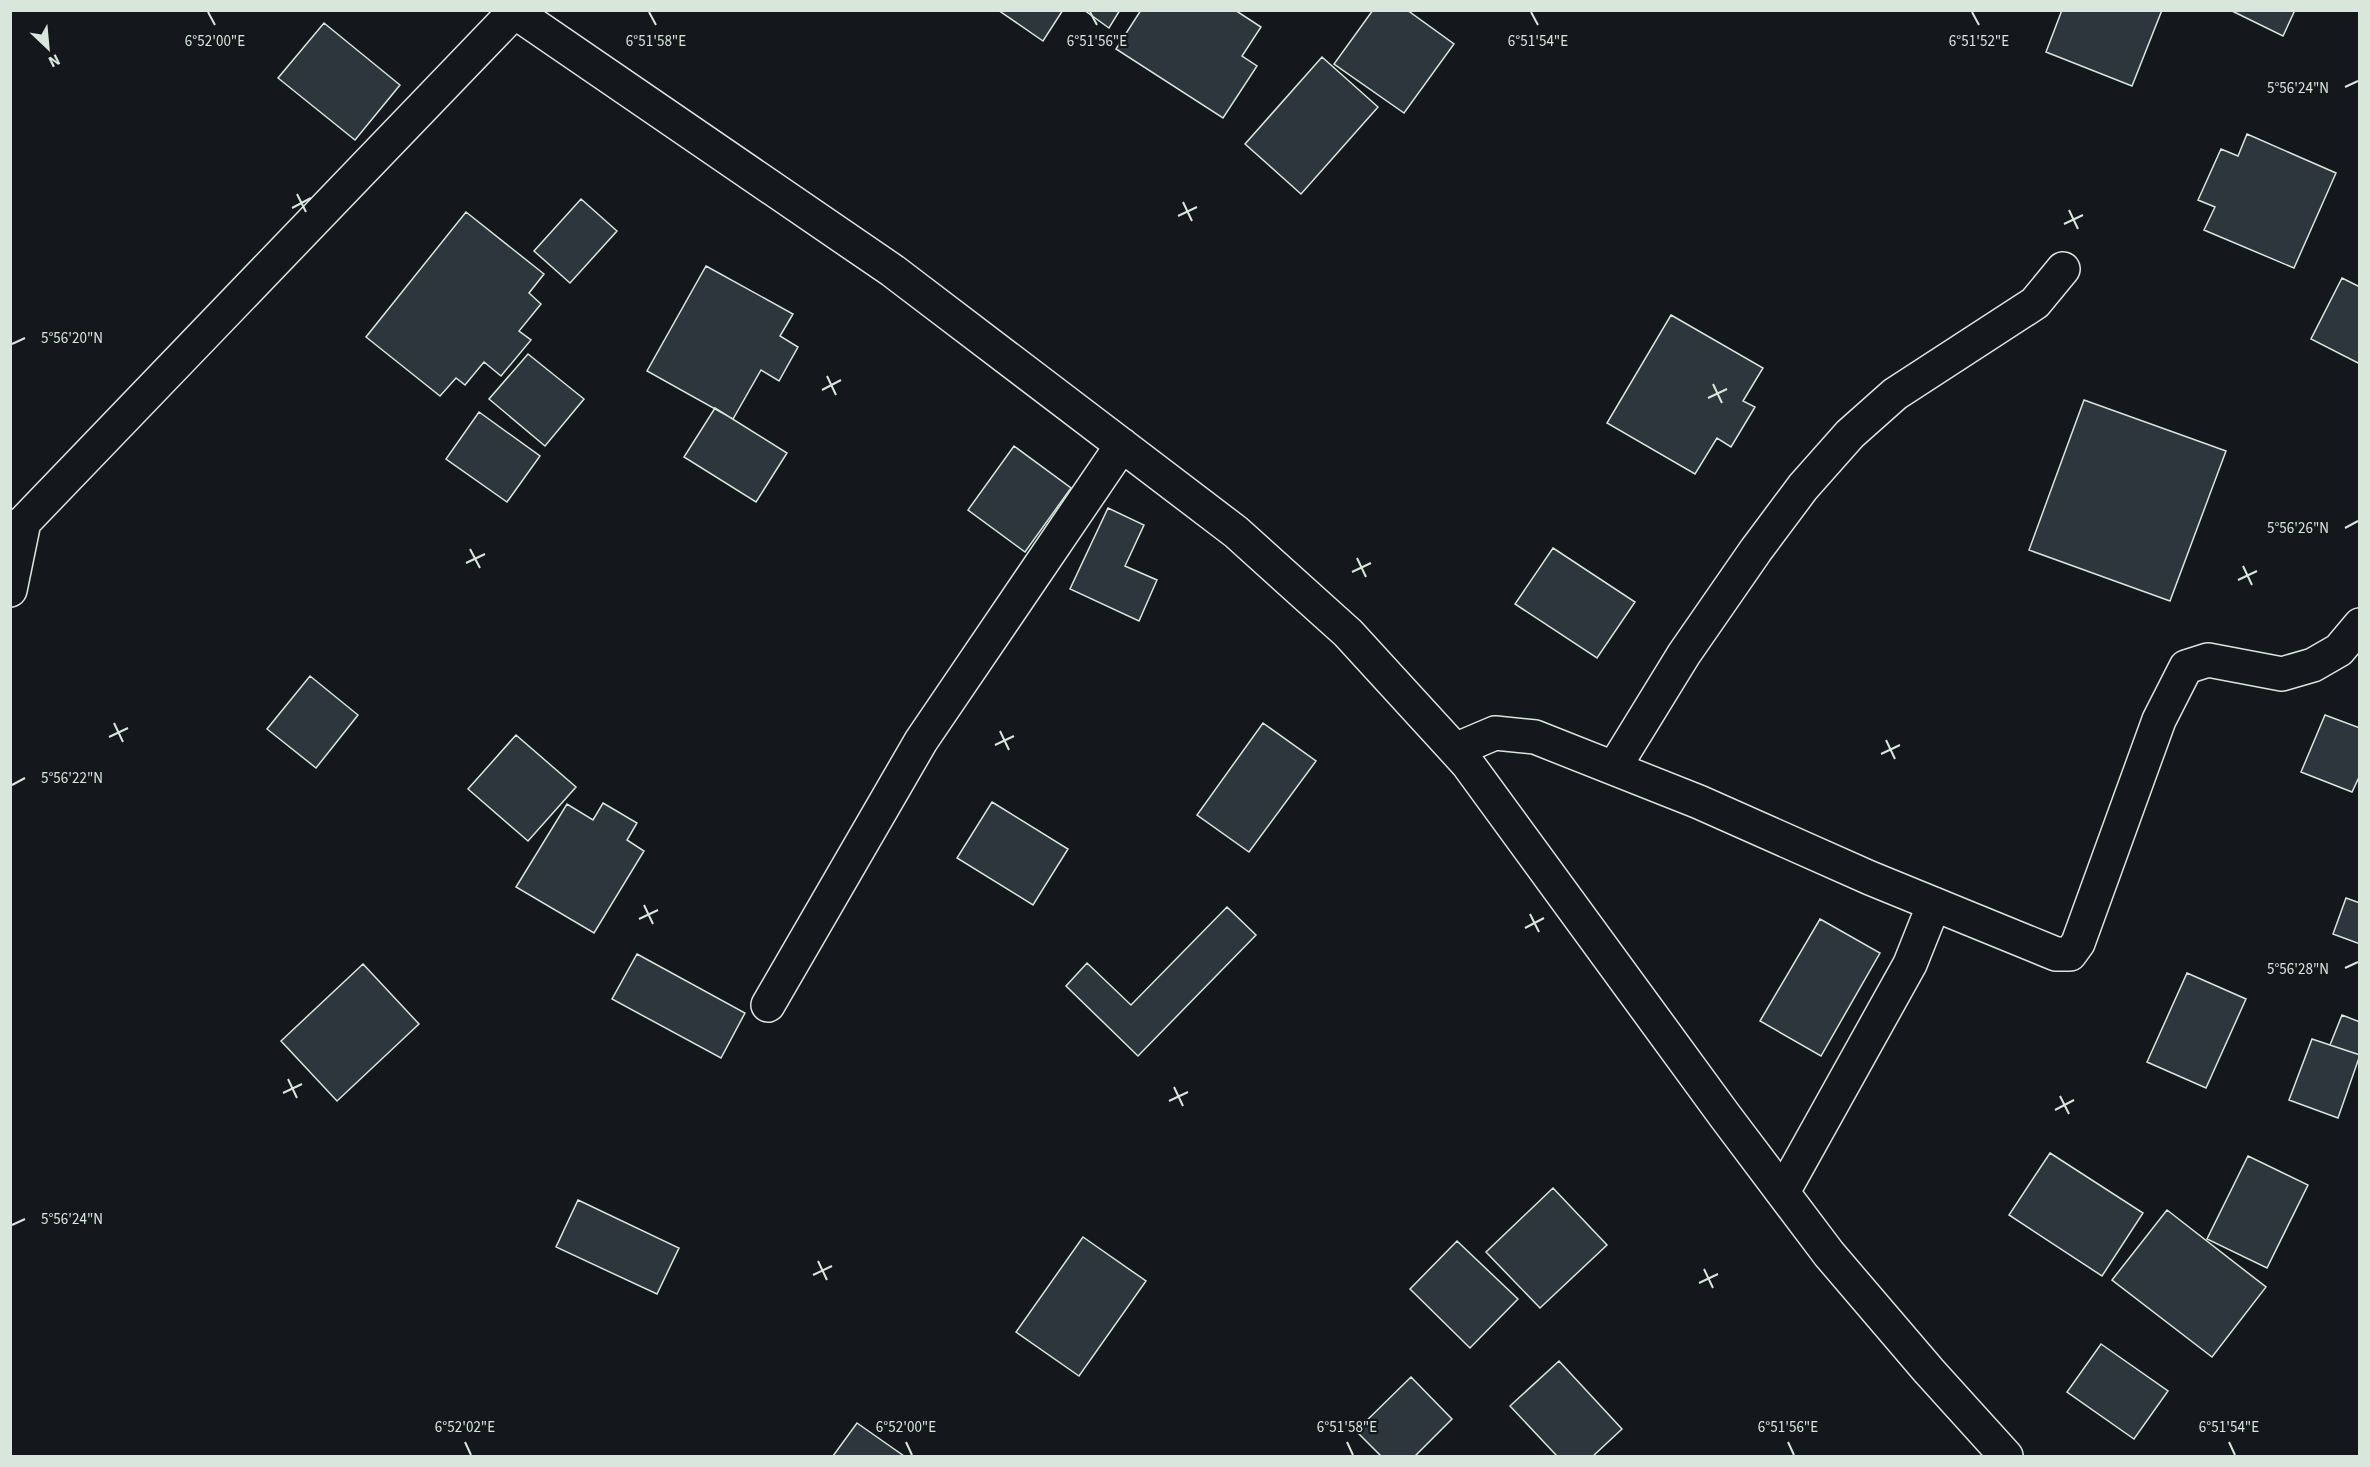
<svg xmlns="http://www.w3.org/2000/svg" width="2370" height="1467" viewBox="0 0 2370 1467" font-family="'Source Sans 3',sans-serif">
<rect width="100%" height="100%" fill="#14181c"/>
<path fill="#2c363c" stroke="#d8e6dc" stroke-width="1.5" d="M998,10H1063L1043,41Z
M1084,10H1120L1109,28Z
M1141,10H1235L1261,27L1242,56L1257,66L1223,118L1116,49Z
M1373,10H1407L1454,44L1404,113L1334,64Z
M2062,10H2162L2132,86L2046,52Z
M2230,10H2295L2283,36Z
M324,23L400,85L355,140L278,78Z
M1322,57L1378,107L1301,194L1245,144Z
M2247,134L2336,173L2294,268L2204,230L2215,207L2198,200L2221,149L2238,156Z
M581,199L617,231L570,283L534,251Z
M466,212L544,274L529,293L541,304L519,331L531,340L501,376L484,362L465,385L456,378L440,396L366,337Z
M706,266L793,314L780,336L798,347L779,381L761,370L733,419L647,371Z
M2342,278L2360,287V364L2311,339Z
M1671,315L1763,368L1743,401L1755,407L1731,447L1717,438L1695,474L1607,423Z
M528,354L584,399L545,446L489,399Z
M2084,400L2226,451L2170,601L2029,550Z
M715,408L787,453L756,502L684,457Z
M479,412L540,456L507,502L446,459Z
M1014,446L1071,488L1025,552L968,510Z
M1108,508L1144,525L1125,566L1157,580L1139,621L1070,589Z
M1553,548L1635,602L1597,658L1515,604Z
M310,676L358,715L316,768L267,729Z
M2325,715L2360,728V775L2352,792L2301,772Z
M1263,723L1316,761L1249,852L1197,815Z
M516,735L576,787L528,841L468,789Z
M992,802L1068,849L1033,905L957,858Z
M603,803L637,823L627,840L644,851L594,933L516,887L567,804L593,820Z
M2346,898L2360,903V944L2333,934Z
M1227,907L1256,935L1138,1056L1066,986L1087,963L1131,1005Z
M1820,919L1880,953L1821,1056L1760,1021Z
M637,954L745,1013L721,1058L612,999Z
M363,964L419,1024L337,1101L281,1041Z
M2187,973L2246,999L2206,1088L2147,1062Z
M2342,1015L2360,1022V1055L2330,1045Z
M2312,1039L2360,1055L2338,1118L2289,1100Z
M2050,1153L2143,1213L2102,1276L2009,1215Z
M2248,1156L2308,1185L2267,1268L2207,1239Z
M1553,1188L1607,1245L1540,1308L1486,1252Z
M578,1200L679,1248L657,1294L556,1247Z
M2167,1210L2266,1287L2212,1357L2112,1280Z
M1083,1237L1146,1281L1079,1376L1016,1332Z
M1457,1241L1518,1299L1470,1348L1410,1289Z
M2101,1344L2168,1391L2134,1439L2067,1392Z
M1559,1361L1622,1429L1593,1456H1557L1510,1406Z
M1411,1377L1452,1419L1415,1456H1381L1356,1431Z
M857,1423L904,1456H833Z"/>
<g fill="none" stroke-linecap="round" stroke-linejoin="round">
<defs>
<path id="minor" d="M512,10L893,271L1236,532L1348,633L1467,763L1725,1116L1829,1254L1929,1371L2006,1456
M10,532L24,522L516,10
M10,590L24,522
M1455,750L1495,733L1535,737L1699,802L1870,878L2056,954H2070L2078,943L2159,720L2186,667L2208,660L2282,674L2313,665L2339,650L2360,625
M1614,768L1684,654L1756,550L1803,487L1850,434L1895,394L2035,303L2063,269
M768,1005L921,741L1122,445
M1783,1192L1910,964L1934,904"/>
</defs>
<use href="#minor" stroke="#d8e6dc" stroke-width="36"/>
<use href="#minor" stroke="#14181c" stroke-width="33"/>
</g>
<path fill="none" stroke="#d8e6dc" stroke-width="2" d="M208,12L215,25M649,12L656,25M1090,12L1097,25M1531,12L1538,25M1972,12L1979,25M2345,87L2358,81M297,194L306,212M1183,202L1192,221M292,208L311,198M2069,210L2078,229M1178,216L1197,207M2064,224L2083,215M12,344L25,338M827,376L836,395M1713,384L1722,403M822,390L841,380M1708,398L1727,389M2345,528L2358,521M470,549L480,568M1357,558L1366,577M466,563L485,554M2243,566L2252,585M1352,572L1371,563M2238,580L2257,571M114,723L123,742M1000,731L1009,750M109,737L128,728M1886,740L1895,759M995,745L1014,736M1881,754L1900,745M12,785L25,778M644,905L653,924M1530,914L1539,932M639,919L658,910M1525,928L1544,918M2345,968L2358,962M288,1079L297,1098M1174,1087L1183,1106M283,1093L302,1084M2060,1096L2069,1114M1169,1101L1188,1092M2055,1110L2074,1100M12,1225L25,1219M818,1261L827,1280M1704,1269L1713,1288M813,1275L832,1266M1699,1283L1718,1274M465,1442L471,1455M906,1442L912,1455M1347,1442L1353,1455M1788,1442L1794,1455M2229,1442L2235,1455"/>
<g font-size="15" text-anchor="middle" fill="#d8e6dc" stroke="#14181c" stroke-width="4.5" stroke-linejoin="round" paint-order="stroke">
<text x="215" y="46">6°52'00"E</text>
<text x="656" y="46">6°51'58"E</text>
<text x="1097" y="46">6°51'56"E</text>
<text x="1538" y="46">6°51'54"E</text>
<text x="1979" y="46">6°51'52"E</text>
<text x="2298" y="93">5°56'24"N</text>
<text x="72" y="343">5°56'20"N</text>
<text x="2298" y="533">5°56'26"N</text>
<text x="72" y="783">5°56'22"N</text>
<text x="2298" y="974">5°56'28"N</text>
<text x="72" y="1224">5°56'24"N</text>
<text x="465" y="1432">6°52'02"E</text>
<text x="906" y="1432">6°52'00"E</text>
<text x="1347" y="1432">6°51'58"E</text>
<text x="1788" y="1432">6°51'56"E</text>
<text x="2229" y="1432">6°51'54"E</text>
</g>
<rect width="2370" height="1467" fill="none" stroke="#d8e6dc" stroke-width="24"/>
<g transform="translate(48 48) rotate(154)" stroke="#14181c" stroke-width="4.5" paint-order="stroke">
<path d="M0-4.5L10 22L0 15L-10 22Z" fill="#d8e6dc"/>
<text y="-9" font-size="16" font-weight="bold" text-anchor="middle" fill="#d8e6dc">N</text>
</g>
</svg>
